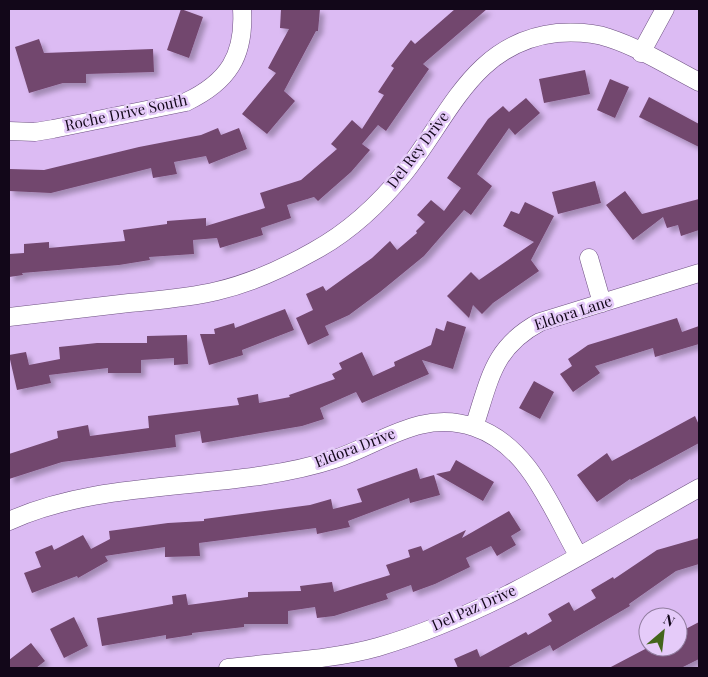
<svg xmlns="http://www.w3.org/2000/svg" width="708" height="677" viewBox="0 0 708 677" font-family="'Playfair Display',serif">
<defs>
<filter id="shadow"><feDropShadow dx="4.5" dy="4.5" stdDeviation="2.5" flood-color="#0004"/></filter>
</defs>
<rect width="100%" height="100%" fill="#dcbbf3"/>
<path fill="#72466e" filter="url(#shadow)" d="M181,9L203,17L189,58L167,50Z
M281,9H320L318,31H316L284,91L295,101L267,134L242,114L276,73L268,68L289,29L280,28Z
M455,9H487L423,64L429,69L386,131L378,125L362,144L370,150L351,172L318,201L314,197L287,205L291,218L261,228L263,235L220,248L217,238L193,240L194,254L149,257L150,260L119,265L22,273L23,275L9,277V254L24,253V244L49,242V248L125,241L123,230L167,224V221L206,218V226L265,208L260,193L301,180L337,149L331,144L352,120L362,129L384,95L378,92L394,68L391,66L411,40L415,44Z
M39,39L44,53L153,49L154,72L86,74V83H63L29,93L15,47Z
M585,70L590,94L544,103L539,79Z
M610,79L629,87L615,118L597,110Z
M649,97L699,124V147L639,117Z
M526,98L540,113L515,135L509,128L477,174L492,186L471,215L464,210L424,256L380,292L349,315L325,326L329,335L308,345L296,318L313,310L306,294L323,286L326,291L372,258L390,241L397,250L417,233L416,231L425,222L417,215L431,200L444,211L461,188L447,178L488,119L503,106L509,112Z
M218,128L221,135L239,128L247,149L209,164L206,156L174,162L177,174L153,178L151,168L51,193L9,191V169L44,170L139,147L201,135Z
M595,181L601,203L558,214L552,192Z
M625,191L642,214L699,199V230L681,236L678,225L667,228L663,217L633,240L606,205Z
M525,202L554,216L531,260L539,271L493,303L482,314L473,305L469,318L447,296L471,272L479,280L534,242L503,226L511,211L519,214Z
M285,309L294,330L242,350L243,355L209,365L200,334H215L214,329L234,323L235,328Z
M677,318L682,332L699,326V344L655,357L653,348L595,366L600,373L573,392L560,374L572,366L568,359L588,345Z
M447,321L466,327L453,369L422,360L429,374L362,403L356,392L320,408L324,419L302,426L202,443L200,431L175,435L176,447L62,462L9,479V454L58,438L57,431L88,425L90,436L149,428L148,416L239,405L237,398L258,394L259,403L290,397L289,395L335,379L332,374L342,369L339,363L362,352L373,376L395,366L394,362L431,345L436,328L444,331Z
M187,335L188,364L174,365V358L141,360V373H108V368L49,375L51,383L17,390L9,355L26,352L29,365L60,359L59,347L97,343H147V336Z
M534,381L554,392L540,419L519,408Z
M695,416L699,425V443L631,480L630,479L597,502L577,475L607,453L612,461Z
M456,460L494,482L483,501L436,474L450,471Z
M417,468L420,479L434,475L440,495L410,503L409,498L348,521L350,527L317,534L316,528L199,543L200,556L165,557V547L105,556L108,561L78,578L77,576L32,593L24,573L41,567L35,552L52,545L54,550L83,535L91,549L110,539L109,531L168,523L204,521V519L310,505L331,499L333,509L362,502L357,489Z
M509,511L521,530L511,536L516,545L497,556L491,546L466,558L470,567L435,584L413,592L411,585L386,594L388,599L334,616L317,618L315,607L288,611V624H244V627L192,633V635L166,639V635L102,646L97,618L173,604L172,596L186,594L188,605L248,597V592L301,591L300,586L332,582L334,592L390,575L386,565L410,557L408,550L421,546L423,551L466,530L462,538Z
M699,538V564L676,571L629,604L630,606L553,651L550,645L507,668H458L454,659L477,649L480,657L526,632L528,635L552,621L548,614L569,602L574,611L596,598L591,590L613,577L614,579L657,550Z
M74,617L88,646L64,658L50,629Z
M699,622V659L681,668H609L649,647H678V633Z
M31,643L45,661L36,668H9V660Z"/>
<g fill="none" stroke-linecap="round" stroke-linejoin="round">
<defs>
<path id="street" d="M641,53L665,9
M9,131L35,132L53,129L186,102C228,82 245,56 242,9
M589,258L602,303
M9,317C49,312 89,308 129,303C159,300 188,298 217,291C251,283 284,268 314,251C349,232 380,203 405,172C450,115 474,42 557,33C574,32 592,32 609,38C640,48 670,67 699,82
M474,427C490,379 493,347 540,322L699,273
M9,521C108,476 231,493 335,459C382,443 422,409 474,427C529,445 551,508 578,555
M228,668C276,662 332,660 378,647C492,614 596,545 699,488"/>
</defs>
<use href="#street" stroke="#6e5182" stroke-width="19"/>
<use href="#street" stroke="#fff" stroke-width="18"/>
</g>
<g text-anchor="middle" stroke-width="5" stroke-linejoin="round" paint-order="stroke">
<g font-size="15" fill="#120719" stroke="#e5cbf9">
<text transform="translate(126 113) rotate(-12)" y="5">Roche Drive South</text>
<text transform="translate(418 150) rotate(-53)" y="5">Del Rey Drive</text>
<text transform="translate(573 313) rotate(-18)" y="5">Eldora Lane</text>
<text transform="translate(355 448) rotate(-21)" y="5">Eldora Drive</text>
<text transform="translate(474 608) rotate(-24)" y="5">Del Paz Drive</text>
</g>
</g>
<rect width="708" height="677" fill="none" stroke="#120719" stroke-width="20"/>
<g transform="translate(663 632) rotate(28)"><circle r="24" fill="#e5cbf9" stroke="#917d9f"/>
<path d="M0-4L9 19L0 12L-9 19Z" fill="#43651b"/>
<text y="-8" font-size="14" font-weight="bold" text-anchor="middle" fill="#120719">N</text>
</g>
</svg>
